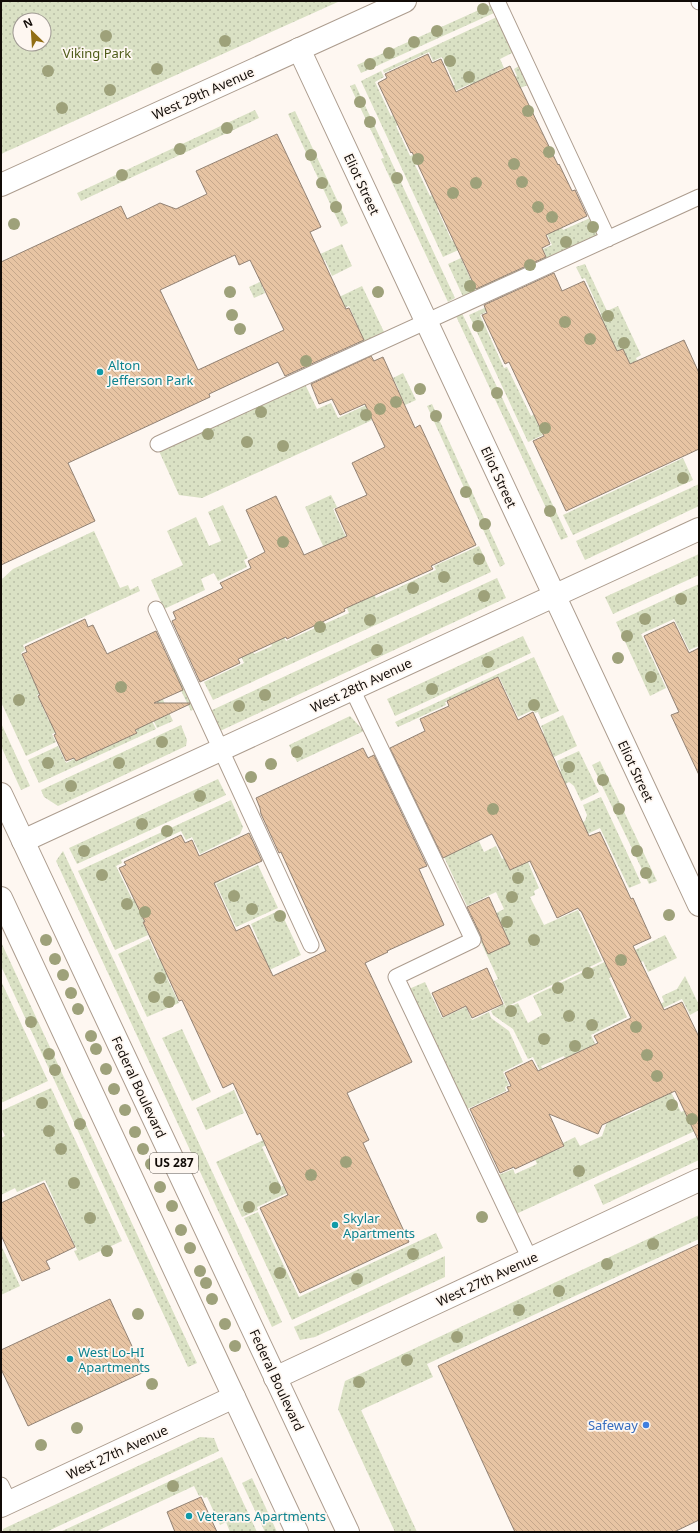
<svg xmlns="http://www.w3.org/2000/svg" width="700" height="1533" viewBox="0 0 700 1533" font-family="'Noto Sans',sans-serif">
<defs>
<pattern id="grass-dots" width="8" height="8" patternUnits="userSpaceOnUse"><rect width="8" height="8" fill="#dae1c4"/><path d="M2 2h.1M6 6h.1" fill="none" stroke="#bac0a7" stroke-width="1.8" stroke-linecap="round"/></pattern>
<pattern id="building-back-hatch" width="6" height="6" patternUnits="userSpaceOnUse"><rect width="6" height="6" fill="#e7c4a3"/><path d="M-1 5l2 2M0 0l6 6M5-1l2 2" fill="none" stroke="#c5a78b"/></pattern>
</defs>
<rect width="100%" height="100%" fill="#fef7f1"/>
<path fill="url(#grass-dots)" fill-rule="evenodd" d="M1,1H340L1,154ZM20,20H44V44H20Z
M490,5L494,13L361,73L357,65Z
M497,17L514,52L500,59L504,68L497,71L503,83L517,76L514,69L519,66L528,85L520,88L473,89L470,84L448,94L446,89L455,85L442,57L433,61L429,52L384,73L383,70Z
M381,71L384,77L375,82L391,116L401,112L406,121L396,126L410,156L420,152L425,161L415,165L430,196L438,193L444,205L437,209L452,241L461,238L465,247L443,257L361,81Z
M355,84L455,298L448,302L381,159L384,158L350,86Z
M255,110L259,118L81,201L77,193Z
M295,111L348,223L341,227L288,114Z
M549,199L563,230L590,218L603,238L465,301L448,264L461,258L471,280L479,277L483,285L546,256L543,249L552,245L539,217Z
M342,244L352,266L332,276L325,260L313,265L312,263L262,286L265,293L254,298L249,287Z
M585,264L607,311L618,306L641,355L636,358L638,363L603,379L569,329L601,314L585,278L582,279L576,267Z
M543,281L544,284L480,315L504,368L507,367L531,416L638,366L648,386L528,442L469,315Z
M362,286L385,334L359,346L354,334L360,331L349,306L344,308L335,299Z
M461,311L568,537L561,540L455,314Z
M403,373L416,400L202,498L179,495L158,449L304,382L317,409L331,403L338,418L399,390L393,378Z
M432,404L505,564L500,567L427,406Z
M683,458L693,480L573,535L563,515Z
M699,484V506L585,560L576,541Z
M331,495L337,507L333,509L347,539L325,550L305,507Z
M223,505L248,558L244,560L247,567L218,581L214,573L201,579L205,590L164,609L151,580L183,565L167,531L196,517L209,546L221,541L208,512Z
M94,531L120,588L128,585L130,590L138,586L140,591L23,645L25,650L21,653L28,670L34,667L45,691L37,695L49,721L54,719L59,731L52,734L56,742L26,756L1,702V580L13,569Z
M479,546L491,572L213,700L204,682L244,663L240,654L251,649L254,654L272,646L269,639L282,633L286,641L349,613L345,604L372,591L376,598L436,570L434,566Z
M699,554V575L613,614L605,597Z
M497,578L506,598L220,731L210,711Z
M699,584V646L689,650L674,619L641,634L666,688L650,696L616,622Z
M523,636L531,653L395,716L387,699Z
M534,657L559,711L541,719L538,712L535,713L533,710L518,717L499,677L445,702L446,705L398,727L395,722Z
M164,660L173,664L194,709L191,711L172,672L157,687L173,721L157,728L132,674Z
M563,715L577,746L554,757L550,749L538,755L530,740L544,733L541,726Z
M350,716L364,731L297,762L289,745Z
M152,721L156,729L39,783L28,760L58,746L66,763L74,759L76,761L137,733L135,728Z
M1,723L30,786L21,790L1,746Z
M181,725L187,740L186,746L58,806L44,797L41,790Z
M579,751L599,792L581,801L574,786L569,782L559,788L462,817L561,771L557,761Z
M600,761L657,881L649,884L592,765Z
M218,779L226,795L77,864L69,848Z
M601,797L641,883L629,888L600,828L528,862L539,888L534,891L535,895L530,897L544,925L578,910L602,961L506,1007L494,981L498,979L473,925L504,909L496,892L467,906L444,857L479,841L484,852L496,846L502,859L585,821L587,815L583,805Z
M231,800L243,827L240,834L200,854L192,837L186,840L181,831L121,860L122,863L116,866L132,899L201,873L224,879L143,922L148,935L115,950L78,871Z
M63,851L282,1322L272,1327L56,861Z
M258,865L278,908L236,927L216,884Z
M280,910L301,955L261,974L248,947L259,942L251,924Z
M665,935L677,958L648,972L643,961L609,978L627,1017L591,1035L601,1056L567,1063L564,1056L541,1066L548,1080L545,1081L533,1057L528,1059L513,1029L493,1015L491,1011L504,1004L506,1008L518,1003L528,1023L542,1015L533,996L634,948L635,950Z
M149,939L158,959L165,955L174,974L167,978L179,1003L147,1017L118,954Z
M1,942L197,1363L188,1367L1,966Z
M685,976L699,1005V1010L690,1015L682,999L655,1012L652,1008L664,1002L662,996L677,989Z
M1,981L48,1081L1,1103Z
M425,982L442,1018L466,1007L472,1020L489,1012L491,1018L509,1031L523,1062L503,1072L509,1085L505,1087L506,1091L465,1110L409,989Z
M182,1029L211,1092L192,1101L162,1038Z
M51,1088L122,1241L79,1261L74,1251L77,1250L45,1180L17,1192L15,1188L1,1195V1138L5,1136L1,1127V1111Z
M669,1088L681,1112L699,1104V1129L514,1215L496,1176L513,1169L515,1174L537,1164L534,1157L551,1149L552,1152L564,1147L563,1143L575,1137L580,1146L602,1136L607,1122L618,1112L621,1118L641,1109L638,1102Z
M234,1090L244,1113L206,1130L196,1108Z
M339,1105L341,1110L262,1147L281,1187L364,1148L367,1156L257,1207L258,1210L242,1217L216,1162Z
M699,1136V1160L603,1205L594,1185Z
M258,1212L299,1297L436,1233L443,1248L292,1320L244,1218Z
M699,1215V1239L427,1364L433,1377L361,1410L417,1532H395L338,1409L345,1381Z
M1,1245L20,1286L1,1295Z
M445,1256V1277L315,1337L300,1340L294,1327Z
M200,1437L214,1438L219,1451L46,1532H3V1529Z
M222,1457L257,1532H230L226,1522L220,1525L207,1497L204,1498L202,1495L199,1496L194,1486L95,1532H60Z
M252,1478L277,1532H265L242,1483Z"/>
<path fill="url(#building-back-hatch)" stroke="#928274" fill-rule="evenodd" d="M428,54L432,63L441,59L456,92L510,66L558,165L559,164L572,191L575,190L587,216L546,235L550,244L542,248L546,257L476,289L412,152L411,153L378,83L387,78L385,74Z
M277,134L321,227L310,232L346,309L349,308L364,340L285,376L278,362L209,394L210,397L68,463L95,521L1,565V262L121,206L127,219L160,203L176,209L207,194L196,171ZM235,255L239,265L250,260L284,330L198,370L160,290Z
M554,273L562,291L584,281L617,351L623,349L630,364L684,340L699,373V449L566,511L533,441L544,436L509,362L505,364L482,315L487,313L484,305Z
M371,356L374,361L383,357L415,428L420,425L476,545L431,566L433,569L344,609L345,611L287,639L286,637L238,659L240,663L200,682L172,621L176,619L173,612L223,588L220,583L251,568L248,561L265,552L246,510L276,496L304,555L347,536L335,509L367,495L352,463L385,447L365,404L340,415L332,399L319,404L311,384Z
M85,619L88,627L93,625L107,654L156,631L183,690L154,703H190V704L135,730L137,733L76,761L74,758L66,761L54,735L56,734L38,696L40,695L22,654L27,652L25,647Z
M674,622L689,653L699,648V775L671,715L679,712L644,636Z
M498,677L518,720L533,712L589,836L600,832L631,899L633,898L651,938L633,946L664,1010L682,1002L699,1037V1142L675,1091L602,1125L598,1134L549,1114L564,1146L515,1169L514,1167L500,1173L470,1109L509,1091L507,1087L511,1086L505,1073L532,1060L538,1071L598,1043L594,1036L631,1018L581,911H580L578,908L557,918L530,861L510,870L492,834L443,858L390,748L425,731L420,719L449,706L447,701Z
M363,748L368,758L374,755L427,866L419,869L444,925L387,951L388,952L365,963L412,1062L347,1093L369,1140L363,1143L409,1242L300,1293L260,1208L288,1195L260,1133L257,1135L233,1083L223,1088L182,1000L179,1001L143,922H145L119,868L126,865L124,862L181,835L185,843L192,840L199,856L249,833L262,861L214,883L236,931L249,925L273,976L326,951L281,852L279,853L261,814L260,808L256,798Z
M489,897L510,944L488,954L482,941L481,936L467,907Z
M487,968L503,1004L472,1018L466,1006L443,1017L432,993Z
M44,1183L75,1247L46,1261L50,1269L22,1281L1,1235V1203Z
M699,1244V1520L674,1532H515L438,1366Z
M110,1299L144,1372L28,1426L1,1369V1350Z
M201,1497L217,1532H175L167,1512Z"/>
<g fill="none" stroke-linecap="round" stroke-linejoin="round">
<defs>
<path id="service" d="M497,1L608,239
M699,1V2
M158,444L699,197
M156,609L311,945
M352,689L473,940L396,977L530,1259
M1,1485L9,1502"/>
<path id="minor" d="M299,49L699,905
M23,841L699,529
M275,1378L699,1180
M1,1506L234,1397"/>
<path id="tertiary" d="M1,185L405,1"/>
<path id="primary" d="M1,794L348,1532
M1,898L297,1532"/>
</defs>
<use href="#service" stroke="#ac9c8e" stroke-width="17"/>
<use href="#minor" stroke="#ac9c8e" stroke-width="24"/>
<use href="#tertiary" stroke="#ac9c8e" stroke-width="24"/>
<use href="#primary" stroke="#ac9c8e" stroke-width="24"/>
<use href="#service" stroke="#fff" stroke-width="15"/>
<use href="#minor" stroke="#fff" stroke-width="22"/>
<use href="#tertiary" stroke="#fff" stroke-width="22"/>
<use href="#primary" stroke="#fff" stroke-width="22"/>
</g>
<g fill="#9ea17a">
<circle cx="483" cy="9" r="6"/>
<circle cx="437" cy="31" r="6"/>
<circle cx="106" cy="36" r="6"/>
<circle cx="225" cy="41" r="6"/>
<circle cx="414" cy="42" r="6"/>
<circle cx="80" cy="53" r="6"/>
<circle cx="389" cy="53" r="6"/>
<circle cx="450" cy="61" r="6"/>
<circle cx="370" cy="64" r="6"/>
<circle cx="157" cy="69" r="6"/>
<circle cx="48" cy="71" r="6"/>
<circle cx="469" cy="77" r="6"/>
<circle cx="110" cy="90" r="6"/>
<circle cx="360" cy="102" r="6"/>
<circle cx="62" cy="108" r="6"/>
<circle cx="528" cy="111" r="6"/>
<circle cx="370" cy="122" r="6"/>
<circle cx="227" cy="128" r="6"/>
<circle cx="180" cy="149" r="6"/>
<circle cx="549" cy="152" r="6"/>
<circle cx="311" cy="155" r="6"/>
<circle cx="418" cy="159" r="6"/>
<circle cx="514" cy="164" r="6"/>
<circle cx="122" cy="175" r="6"/>
<circle cx="397" cy="178" r="6"/>
<circle cx="522" cy="182" r="6"/>
<circle cx="322" cy="183" r="6"/>
<circle cx="476" cy="183" r="6"/>
<circle cx="453" cy="193" r="6"/>
<circle cx="336" cy="207" r="6"/>
<circle cx="538" cy="207" r="6"/>
<circle cx="552" cy="217" r="6"/>
<circle cx="14" cy="224" r="6"/>
<circle cx="593" cy="227" r="6"/>
<circle cx="566" cy="242" r="6"/>
<circle cx="530" cy="265" r="6"/>
<circle cx="470" cy="286" r="6"/>
<circle cx="230" cy="292" r="6"/>
<circle cx="378" cy="292" r="6"/>
<circle cx="232" cy="315" r="6"/>
<circle cx="608" cy="316" r="6"/>
<circle cx="565" cy="322" r="6"/>
<circle cx="478" cy="326" r="6"/>
<circle cx="240" cy="329" r="6"/>
<circle cx="590" cy="339" r="6"/>
<circle cx="624" cy="343" r="6"/>
<circle cx="306" cy="361" r="6"/>
<circle cx="420" cy="389" r="6"/>
<circle cx="497" cy="393" r="6"/>
<circle cx="396" cy="402" r="6"/>
<circle cx="380" cy="409" r="6"/>
<circle cx="261" cy="412" r="6"/>
<circle cx="366" cy="415" r="6"/>
<circle cx="436" cy="416" r="6"/>
<circle cx="545" cy="428" r="6"/>
<circle cx="208" cy="434" r="6"/>
<circle cx="247" cy="442" r="6"/>
<circle cx="283" cy="446" r="6"/>
<circle cx="683" cy="478" r="6"/>
<circle cx="466" cy="492" r="6"/>
<circle cx="550" cy="511" r="6"/>
<circle cx="485" cy="524" r="6"/>
<circle cx="283" cy="542" r="6"/>
<circle cx="479" cy="559" r="6"/>
<circle cx="444" cy="577" r="6"/>
<circle cx="413" cy="588" r="6"/>
<circle cx="484" cy="596" r="6"/>
<circle cx="681" cy="599" r="6"/>
<circle cx="645" cy="619" r="6"/>
<circle cx="370" cy="620" r="6"/>
<circle cx="320" cy="627" r="6"/>
<circle cx="627" cy="636" r="6"/>
<circle cx="377" cy="650" r="6"/>
<circle cx="618" cy="658" r="6"/>
<circle cx="488" cy="662" r="6"/>
<circle cx="651" cy="677" r="6"/>
<circle cx="121" cy="687" r="6"/>
<circle cx="432" cy="689" r="6"/>
<circle cx="265" cy="695" r="6"/>
<circle cx="19" cy="700" r="6"/>
<circle cx="534" cy="705" r="6"/>
<circle cx="239" cy="706" r="6"/>
<circle cx="162" cy="742" r="6"/>
<circle cx="297" cy="752" r="6"/>
<circle cx="48" cy="763" r="6"/>
<circle cx="119" cy="763" r="6"/>
<circle cx="271" cy="764" r="6"/>
<circle cx="569" cy="767" r="6"/>
<circle cx="251" cy="777" r="6"/>
<circle cx="603" cy="780" r="6"/>
<circle cx="71" cy="786" r="6"/>
<circle cx="200" cy="796" r="6"/>
<circle cx="493" cy="809" r="6"/>
<circle cx="619" cy="809" r="6"/>
<circle cx="142" cy="824" r="6"/>
<circle cx="167" cy="831" r="6"/>
<circle cx="84" cy="851" r="6"/>
<circle cx="637" cy="851" r="6"/>
<circle cx="646" cy="873" r="6"/>
<circle cx="102" cy="875" r="6"/>
<circle cx="518" cy="878" r="6"/>
<circle cx="234" cy="896" r="6"/>
<circle cx="512" cy="897" r="6"/>
<circle cx="127" cy="904" r="6"/>
<circle cx="252" cy="909" r="6"/>
<circle cx="145" cy="912" r="6"/>
<circle cx="669" cy="915" r="6"/>
<circle cx="280" cy="916" r="6"/>
<circle cx="507" cy="922" r="6"/>
<circle cx="46" cy="940" r="6"/>
<circle cx="534" cy="940" r="6"/>
<circle cx="55" cy="959" r="6"/>
<circle cx="621" cy="960" r="6"/>
<circle cx="588" cy="973" r="6"/>
<circle cx="63" cy="975" r="6"/>
<circle cx="160" cy="978" r="6"/>
<circle cx="558" cy="988" r="6"/>
<circle cx="71" cy="993" r="6"/>
<circle cx="154" cy="997" r="6"/>
<circle cx="169" cy="1002" r="6"/>
<circle cx="78" cy="1009" r="6"/>
<circle cx="511" cy="1011" r="6"/>
<circle cx="569" cy="1016" r="6"/>
<circle cx="31" cy="1022" r="6"/>
<circle cx="592" cy="1025" r="6"/>
<circle cx="636" cy="1027" r="6"/>
<circle cx="91" cy="1036" r="6"/>
<circle cx="544" cy="1039" r="6"/>
<circle cx="575" cy="1046" r="6"/>
<circle cx="96" cy="1049" r="6"/>
<circle cx="49" cy="1054" r="6"/>
<circle cx="647" cy="1055" r="6"/>
<circle cx="106" cy="1069" r="6"/>
<circle cx="55" cy="1070" r="6"/>
<circle cx="657" cy="1076" r="6"/>
<circle cx="114" cy="1089" r="6"/>
<circle cx="42" cy="1103" r="6"/>
<circle cx="672" cy="1105" r="6"/>
<circle cx="125" cy="1110" r="6"/>
<circle cx="692" cy="1119" r="6"/>
<circle cx="80" cy="1124" r="6"/>
<circle cx="49" cy="1131" r="6"/>
<circle cx="135" cy="1132" r="6"/>
<circle cx="61" cy="1149" r="6"/>
<circle cx="143" cy="1149" r="6"/>
<circle cx="346" cy="1162" r="6"/>
<circle cx="151" cy="1164" r="6"/>
<circle cx="579" cy="1171" r="6"/>
<circle cx="311" cy="1175" r="6"/>
<circle cx="74" cy="1183" r="6"/>
<circle cx="160" cy="1187" r="6"/>
<circle cx="275" cy="1188" r="6"/>
<circle cx="172" cy="1206" r="6"/>
<circle cx="249" cy="1207" r="6"/>
<circle cx="482" cy="1217" r="6"/>
<circle cx="90" cy="1218" r="6"/>
<circle cx="181" cy="1230" r="6"/>
<circle cx="653" cy="1244" r="6"/>
<circle cx="190" cy="1248" r="6"/>
<circle cx="107" cy="1251" r="6"/>
<circle cx="413" cy="1254" r="6"/>
<circle cx="607" cy="1264" r="6"/>
<circle cx="200" cy="1271" r="6"/>
<circle cx="280" cy="1273" r="6"/>
<circle cx="357" cy="1279" r="6"/>
<circle cx="206" cy="1283" r="6"/>
<circle cx="559" cy="1291" r="6"/>
<circle cx="212" cy="1299" r="6"/>
<circle cx="519" cy="1310" r="6"/>
<circle cx="138" cy="1314" r="6"/>
<circle cx="225" cy="1324" r="6"/>
<circle cx="457" cy="1337" r="6"/>
<circle cx="235" cy="1346" r="6"/>
<circle cx="407" cy="1360" r="6"/>
<circle cx="359" cy="1382" r="6"/>
<circle cx="152" cy="1384" r="6"/>
<circle cx="77" cy="1428" r="6"/>
<circle cx="41" cy="1445" r="6"/>
<circle cx="173" cy="1486" r="6"/>
</g>
<g fill="#0f9aa8" stroke="#fef7f1" stroke-width="1.5">
<circle cx="100" cy="372" r="4"/>
<circle cx="335" cy="1225" r="4"/>
<circle cx="70" cy="1359" r="4"/>
<circle cx="189" cy="1516" r="4"/>
</g>
<circle fill="#3f7fe0" stroke="#fef7f1" stroke-width="1.5" cx="646" cy="1425" r="4"/>
<g text-anchor="middle" stroke-width="3.5" stroke-linejoin="round" paint-order="stroke">
<rect fill="#fef7f1" stroke="#58524d" stroke-width="1" x="150" y="1153" width="48" height="20" rx="3"/>
<g font-size="12" font-weight="bold" fill="#110b07">
<text x="174" y="1167">US 287</text>
</g>
<g font-size="13" fill="#4f5b19" stroke="#fef7f1">
<text x="97" y="58">Viking Park</text>
</g>
<g font-size="13" fill="#110b07" stroke="#fef7f1">
<text transform="translate(203 93) rotate(-24)" y="5">West 29th Avenue</text>
<text transform="translate(362 184) rotate(65)" y="5">Eliot Street</text>
<text transform="translate(499 477) rotate(65)" y="5">Eliot Street</text>
<text transform="translate(361 685) rotate(-25)" y="5">West 28th Avenue</text>
<text transform="translate(636 771) rotate(65)" y="5">Eliot Street</text>
<text transform="translate(139 1087) rotate(65)" y="5">Federal Boulevard</text>
<text transform="translate(487 1279) rotate(-25)" y="5">West 27th Avenue</text>
<text transform="translate(277 1380) rotate(65)" y="5">Federal Boulevard</text>
<text transform="translate(117 1452) rotate(-25)" y="5">West 27th Avenue</text>
</g>
<g font-size="13" fill="#0d838f" stroke="#fef7f1" text-anchor="start">
<text x="108" y="370">Alton<tspan x="108" dy="15">Jefferson Park</tspan></text>
<text x="343" y="1223">Skylar<tspan x="343" dy="15">Apartments</tspan></text>
<text x="78" y="1357">West Lo-HI<tspan x="78" dy="15">Apartments</tspan></text>
<text x="197" y="1521">Veterans Apartments</text>
</g>
<g font-size="13" fill="#366cbe" stroke="#fef7f1" text-anchor="end">
<text x="638" y="1430">Safeway</text>
</g>
</g>
<rect width="700" height="1533" fill="none" stroke="#110b07" stroke-width="4"/>
<g transform="translate(32 32) rotate(335)"><circle r="19" fill="#fef7f1" stroke="#9f9993"/>
<path d="M0-3L7 15L0 10L-7 15Z" fill="#926f16"/>
<text y="-6" font-size="11" font-weight="bold" text-anchor="middle" fill="#110b07">N</text>
</g>
</svg>
